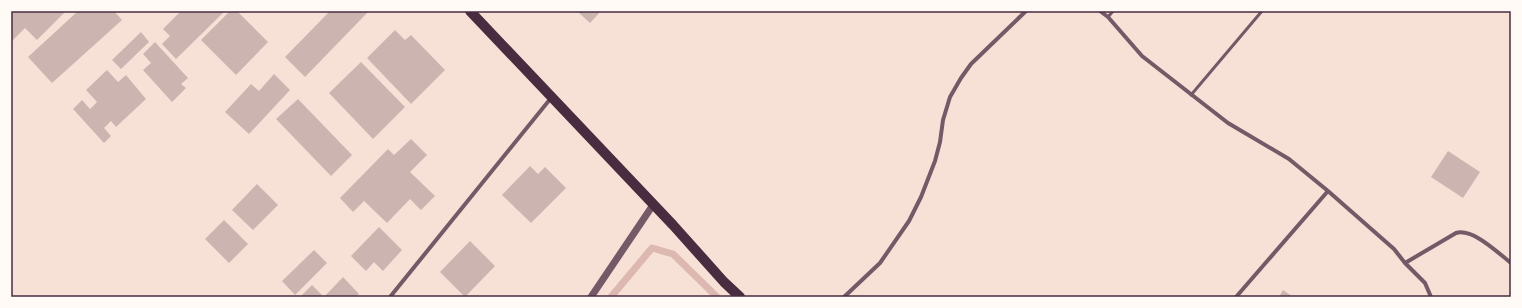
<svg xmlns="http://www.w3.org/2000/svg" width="1522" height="308" viewBox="0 0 1522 308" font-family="'Source Sans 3',sans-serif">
<rect width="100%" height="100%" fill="#f7e1d7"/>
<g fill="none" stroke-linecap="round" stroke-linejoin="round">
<path stroke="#dcb8b0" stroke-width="7" d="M611,297L652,248L673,254L717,297"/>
</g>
<path fill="#ccb4b1" d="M11,11H19L21,12L22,11H66L37,40L25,28L11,42Z
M78,11H114L122,20L52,83L28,57Z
M181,11H225L176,59L162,44L170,36L163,29Z
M230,11H237L268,42L236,75L201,40Z
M330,11H369L305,77L285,57Z
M577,11H601L590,23Z
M395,30L405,40L411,35L445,70L411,104L367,58Z
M141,32L149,42L121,69L112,60Z
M155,42L188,78L181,84L186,88L172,102L143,70L151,63L143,54Z
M361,62L405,107L373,139L329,93Z
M107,70L118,82L126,75L146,99L116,127L111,121L104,128L111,136L104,143L73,109L82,100L90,109L97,102L86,90Z
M274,74L290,90L249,134L225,112L251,84L259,91Z
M298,99L352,155L331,176L276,119Z
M411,139L427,155L410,172L435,196L421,210L410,199L387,223L364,201L353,212L340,198L388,149L394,155Z
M1448,151L1480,172L1463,198L1431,177Z
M530,166L538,174L545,167L566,188L531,223L502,195Z
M257,184L278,205L253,230L232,210Z
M224,220L248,244L229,263L205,239Z
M379,227L402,250L383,271L374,262L366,271L351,256Z
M470,241L495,266L465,297L440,272Z
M314,250L327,263L295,295L282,281Z
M343,277L359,294L355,297H302L301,296L312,285L324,297Z
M1283,290L1293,297H1279Z"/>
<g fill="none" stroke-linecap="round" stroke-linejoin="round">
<path stroke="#755966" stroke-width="3" d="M1108,17L1113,11
M1191,95L1262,11"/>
<path stroke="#755966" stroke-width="4" d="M1100,11L1108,17L1142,56L1228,123L1289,159L1328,191L1394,249L1405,263L1425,283L1431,297
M1405,263L1456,233C1473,228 1498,253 1511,263
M390,297L551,98
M844,297L880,263L909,221L921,197L935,161L940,142L943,120L950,97L961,78L971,64L1026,11
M1236,297L1328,191"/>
<path stroke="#755966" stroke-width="7" d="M591,297L653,205"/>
<path stroke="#4a2c40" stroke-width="10" d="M470,11L673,225L724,282L740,297"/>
</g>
<rect width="1522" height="308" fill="none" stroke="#fffaf5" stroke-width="24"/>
<rect x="12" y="12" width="1498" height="284" fill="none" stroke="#4a2c40" stroke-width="1.5"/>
</svg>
